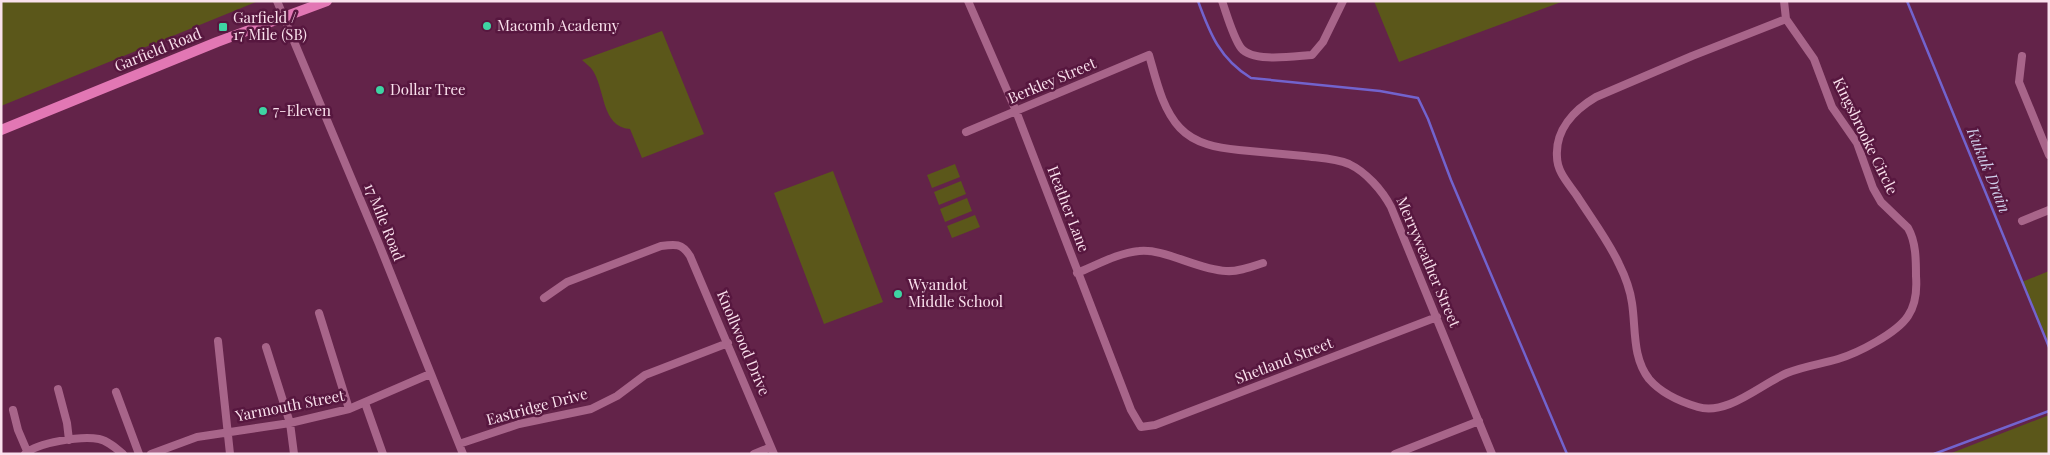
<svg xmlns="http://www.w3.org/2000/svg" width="2050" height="455" viewBox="0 0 2050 455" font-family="'Playfair Display',serif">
<rect width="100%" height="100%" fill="#632349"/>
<path fill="#5b571a" d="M1,1H255L256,2L1,106Z
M1374,1H1564L1399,62Z
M662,31L704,134L642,158L630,129C600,127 606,87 591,68C588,65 585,63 582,60Z
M955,164L960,177L932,188L927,175Z
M833,171L883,302L824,324L774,193Z
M961,181L966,194L939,205L934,192Z
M967,198L972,211L945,222L940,209Z
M975,215L980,227L952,238L947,226Z
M2049,271V343L2022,282Z
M2049,415V454H1949Z"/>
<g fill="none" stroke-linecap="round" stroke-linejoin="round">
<path stroke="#7263ce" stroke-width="2.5" d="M1198,1C1210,34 1220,59 1251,78L1380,91L1418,98L1428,119L1451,180L1567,454
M1907,1L2049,347
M1934,454L2049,411"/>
<path stroke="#a8658a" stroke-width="8" d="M277,1L379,244L463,454
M968,1L1016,111L1131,410L1141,427L1155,425L1437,317
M1222,1C1227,15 1233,37 1241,48C1253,63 1295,56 1312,55L1323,42L1343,1
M1784,1L1786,19
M1786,19L1814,59L1832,107L1857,143L1873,188L1881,202L1908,228C1916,242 1916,260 1916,276C1917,289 1916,304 1908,316C1897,333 1858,353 1838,359C1821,364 1804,366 1787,373C1761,384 1727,416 1698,407C1681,402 1661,393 1649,379C1632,357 1636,329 1632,303C1630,289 1625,276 1619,264C1608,240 1591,218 1577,196C1569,184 1557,172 1557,157C1555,130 1574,110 1596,97L1692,56Z
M2022,56L2019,82L2049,155
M966,132L1149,55C1156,79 1162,109 1180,128C1195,144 1218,148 1239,150C1261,152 1282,154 1304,156C1318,158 1335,158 1349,164C1366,172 1382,190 1391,207L1492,454
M2022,221L2049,210
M1077,273C1097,265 1118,253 1139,251C1164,248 1198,270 1226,271C1238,272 1251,267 1263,263
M544,298L567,282L661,246C675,244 682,243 690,256L774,454
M319,313L349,409
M218,341L230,454
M266,347L290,423L294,454
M58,389L67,423L69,440
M116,392L139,454
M365,403L383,454
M13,410L18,430L27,451
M459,444L519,424L591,409L617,396L645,375L728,343
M25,454C38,442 81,436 99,439C108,441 116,448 123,454
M151,454L197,437L290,423L349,409L430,374
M754,454L771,447
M1395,454L1479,421"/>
<path stroke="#e277b4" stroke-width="10" d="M1,130L217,42L327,1"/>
</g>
<g fill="#3ed4a3" stroke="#57173f" stroke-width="2">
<circle cx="487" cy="26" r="5"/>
<rect x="218" y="22" width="10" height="10" rx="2.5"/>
<circle cx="380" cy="90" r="5"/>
<circle cx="263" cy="111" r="5"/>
<circle cx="898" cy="294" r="5"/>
</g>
<g text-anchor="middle" stroke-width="5" stroke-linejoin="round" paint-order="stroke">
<g font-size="15" fill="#fae1ed" stroke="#57173f" text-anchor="start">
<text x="233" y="23">Garfield /<tspan x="233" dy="17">17 Mile (SB)</tspan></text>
<text x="497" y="31">Macomb Academy</text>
<text x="390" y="95">Dollar Tree</text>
<text x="273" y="116">7-Eleven</text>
<text x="908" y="290">Wyandot<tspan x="908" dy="17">Middle School</tspan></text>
</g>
<g font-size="15" fill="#fae1ed" stroke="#57173f">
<text transform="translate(158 50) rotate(-22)" y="5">Garfield Road</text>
<text transform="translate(1052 81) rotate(-23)" y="5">Berkley Street</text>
<text transform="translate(1865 136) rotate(64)" y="5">Kingsbrooke Circle</text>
<text transform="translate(1068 209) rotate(69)" y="5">Heather Lane</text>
<text transform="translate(384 222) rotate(68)" y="5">17 Mile Road</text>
<text transform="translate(1428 262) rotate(67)" y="5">Merryweather Street</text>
<text transform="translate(743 343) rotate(67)" y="5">Knollwood Drive</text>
<text transform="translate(1284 361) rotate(-21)" y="5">Shetland Street</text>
<text transform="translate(290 406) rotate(-11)" y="5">Yarmouth Street</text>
<text transform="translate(537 407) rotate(-15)" y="5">Eastridge Drive</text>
</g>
<g font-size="16" font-style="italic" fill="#cecde9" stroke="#57173f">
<text transform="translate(1989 170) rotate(68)" y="6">Kukuk Drain</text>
</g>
</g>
<rect width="2050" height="455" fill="none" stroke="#fae1ed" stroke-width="5"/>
</svg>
